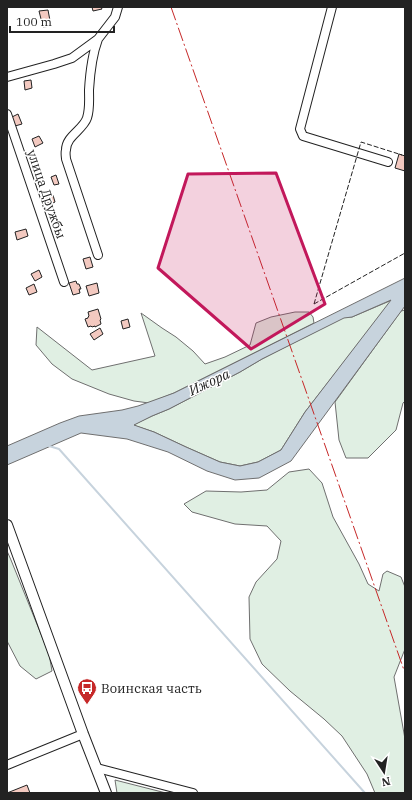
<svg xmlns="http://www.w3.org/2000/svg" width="412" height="800" viewBox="0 0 412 800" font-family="'IBM Plex Serif',serif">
<rect width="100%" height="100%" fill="#fff"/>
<path fill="#e0efe3" stroke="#6f6f6f" d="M392,300L305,412L281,450L258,462L240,466L220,462L186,447L154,432L133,425L152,416L169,409L240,372L262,359L344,317H352Z
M405,310V401L403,403L396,430L368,458H346L339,440L335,402L401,311Z
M295,312H309L313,317L314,323L174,393L149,403L134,401L109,394L72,379L52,364L36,345L37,327L92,370L155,356L141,313L162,328L176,337L193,351L205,364L225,357L250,345L256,323L271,317Z
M309,469L322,483L333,517L359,564L368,584L379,591L383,574L387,571L401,577L405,587V649L394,677L405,739V793H375L367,774L342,736L324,719L290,691L262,664L250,639L249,597L256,582L277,559L281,541L267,526L235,524L192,512L184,504L206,491L241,492L267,490L289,472Z
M7,551L11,560L49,654L52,671L36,679L20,666L7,641Z
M115,780L166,793H117Z"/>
<path fill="#c7d3dd" stroke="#6f6f6f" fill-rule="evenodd" d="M405,278V306L291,461L259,478L235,480L207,471L168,452L127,439L81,433L7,465V446L60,423L79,416L122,410L138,406L174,393ZM391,300L305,412L281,450L258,462L240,466L220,462L186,447L154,432L134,425L152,416L169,409L240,372L262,359L344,318L352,317Z"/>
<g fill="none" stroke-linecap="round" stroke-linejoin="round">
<path stroke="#c7d3dd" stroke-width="2" d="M49,446L59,449L365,793"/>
</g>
<path fill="#f3c9c0" stroke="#222" d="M92,7H101L102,9L93,11Z
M48,10L51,26L43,27L39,11Z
M31,80L32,88L25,90L24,81Z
M18,114L22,124L15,126L12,117Z
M39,136L43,143L35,147L32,139Z
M399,154L405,156V171L395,168Z
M56,175L59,184L54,185L51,177Z
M53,195L55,202L51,204L50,202L42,205L40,199Z
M26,229L28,236L17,240L15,232Z
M90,257L93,267L86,269L83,259Z
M39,270L42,277L35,281L31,274Z
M76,281L77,284H79L81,289H79L80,293L73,295L69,283Z
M97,283L99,293L89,296L86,286Z
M34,284L37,292L29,295L26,288Z
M98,309L101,319L100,320L101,324L95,327V326L92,327L91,326L88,327L85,319L88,318V317L89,316L88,312Z
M128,319L130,327L123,329L121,321Z
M100,328L103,334L94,340L90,334Z
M27,785L30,793H7Z"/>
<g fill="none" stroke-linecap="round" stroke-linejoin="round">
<defs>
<path id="minor" d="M332,7L300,129L303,136L388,162
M7,77L54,64L72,58L98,39L115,17L118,7
M7,114L64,282
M98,255L66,159C66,157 65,153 66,150C66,136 83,130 87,118C90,109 89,100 89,90C90,73 92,55 98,39
M7,765L83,734
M97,768L193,793"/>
<path id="major" d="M7,525L83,734L106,793"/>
</defs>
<use href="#minor" stroke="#222" stroke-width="10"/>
<use href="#major" stroke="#222" stroke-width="12"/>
<use href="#minor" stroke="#fff" stroke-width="8"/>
<use href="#major" stroke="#fff" stroke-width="10"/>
<path stroke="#222" stroke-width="1" stroke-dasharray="5 2" stroke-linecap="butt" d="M314,304L361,142L402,155
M314,304L405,253"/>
<path stroke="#c62828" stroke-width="1" stroke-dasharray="14 3 2 3" stroke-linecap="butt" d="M171,7L405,673"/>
</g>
<path fill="#c2185b" fill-opacity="0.2" stroke="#c2185b" stroke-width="3" stroke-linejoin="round" d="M276,173L325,304L251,349L158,268L188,174Z"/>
<defs>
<symbol id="bus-pin" viewBox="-11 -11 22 30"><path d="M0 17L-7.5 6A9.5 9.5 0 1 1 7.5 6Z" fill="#c62828" stroke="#fff"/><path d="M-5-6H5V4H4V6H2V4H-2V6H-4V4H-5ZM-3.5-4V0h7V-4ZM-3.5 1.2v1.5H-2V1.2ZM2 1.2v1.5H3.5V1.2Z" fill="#fff"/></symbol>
</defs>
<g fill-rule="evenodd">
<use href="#bus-pin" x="76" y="677" width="22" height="30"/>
</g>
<g text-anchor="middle" stroke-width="3" stroke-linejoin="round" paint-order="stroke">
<g font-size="13" fill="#222" stroke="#fff">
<text transform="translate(47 194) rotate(71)" y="5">улица Дружбы</text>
</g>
<g font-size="13" fill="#222" stroke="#fff" text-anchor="start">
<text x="101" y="693">Воинская часть</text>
</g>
<g font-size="14" font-style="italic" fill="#222" stroke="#fff">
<text transform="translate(209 382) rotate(-25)" y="5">Ижора</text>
</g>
</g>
<rect width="412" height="800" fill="none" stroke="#222222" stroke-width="16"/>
<g transform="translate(384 772) rotate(168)" stroke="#ffffff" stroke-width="3" paint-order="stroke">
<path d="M0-3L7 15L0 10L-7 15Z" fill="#222222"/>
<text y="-6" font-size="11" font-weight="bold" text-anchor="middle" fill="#222222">N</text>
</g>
<path d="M10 26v6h104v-6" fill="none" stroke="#222222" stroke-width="2"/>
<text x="16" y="26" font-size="12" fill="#222222" stroke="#ffffff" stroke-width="3" paint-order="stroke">100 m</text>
</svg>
